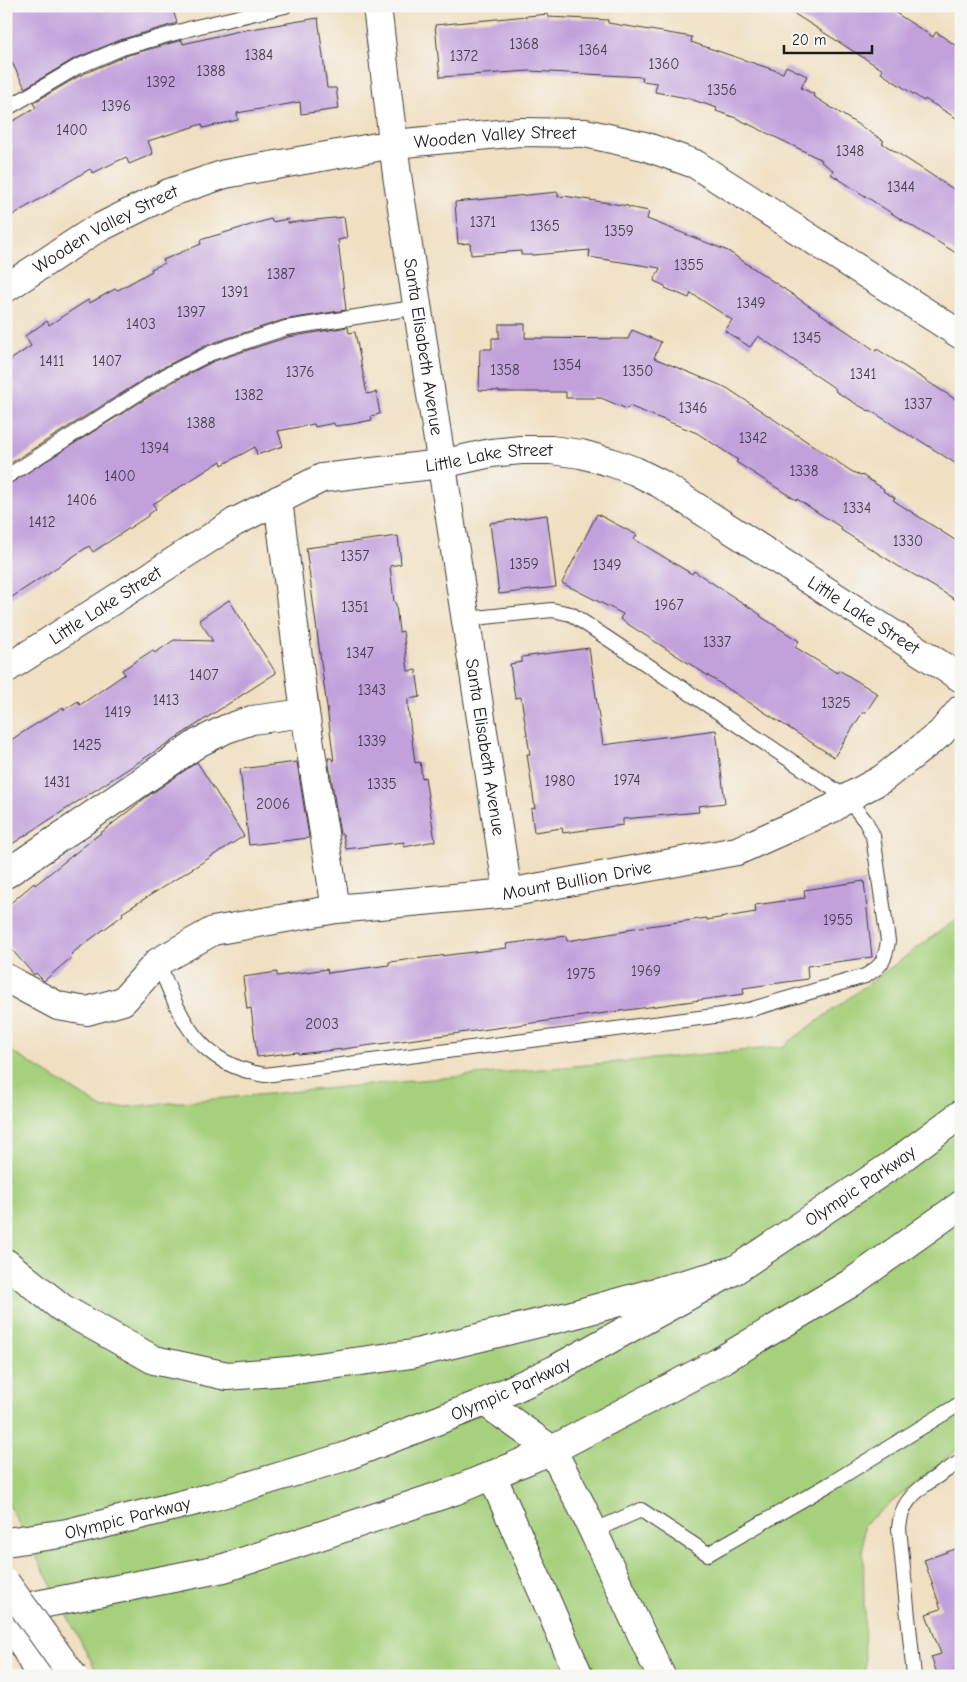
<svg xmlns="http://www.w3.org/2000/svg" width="967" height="1682" viewBox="0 0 967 1682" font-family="'Comic Neue',sans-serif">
<rect width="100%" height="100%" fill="#f6f6f2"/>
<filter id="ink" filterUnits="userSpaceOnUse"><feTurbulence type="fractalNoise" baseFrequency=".02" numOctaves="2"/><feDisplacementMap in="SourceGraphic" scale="10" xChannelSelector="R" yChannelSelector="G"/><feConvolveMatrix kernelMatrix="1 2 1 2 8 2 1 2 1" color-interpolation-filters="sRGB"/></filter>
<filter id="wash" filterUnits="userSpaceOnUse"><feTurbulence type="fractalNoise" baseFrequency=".0096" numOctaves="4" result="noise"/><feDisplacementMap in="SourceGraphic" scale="20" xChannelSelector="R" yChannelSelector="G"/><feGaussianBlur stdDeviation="1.12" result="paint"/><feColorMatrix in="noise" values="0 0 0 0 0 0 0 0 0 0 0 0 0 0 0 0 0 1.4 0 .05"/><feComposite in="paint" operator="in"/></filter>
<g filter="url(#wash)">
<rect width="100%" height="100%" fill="#f0dfc1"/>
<path fill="#a6d07b" stroke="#61764c" d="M961,916V1447L863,1525L865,1676H99L6,1499V1048L104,1109L782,1047Z"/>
<g id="blocks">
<path fill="#c1a0db" d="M6,6H172L177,23L120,40L74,59L25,88L6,51Z
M782,6H885L933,37L936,32L961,49V121L925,99L924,101L881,73L883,70Z
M548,14V17L608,20V23L692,37L691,42L783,73L786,66L807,76L801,88L814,94L813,96L884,141L882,143L961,194V256L899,218L831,174L833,170L821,162L822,160L736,118L716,111L717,108L687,98L655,92L657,83L642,81L643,77L530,71L440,77L435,25Z
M318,18L327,88H336L339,109L301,114L300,102L237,113L238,120L203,128L202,124L148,141L153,154L129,164L126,157L93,173L90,169L6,219V125L36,108L33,103L81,75L125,56L182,40L183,44L239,31Z
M558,192V197L564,196L628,206V207L649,211L647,219L728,251L876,351L877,349L961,403V467L916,438L915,439L870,410L869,411L858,405L835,391L836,389L758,336L750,347L725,331L732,320L691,293L689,298L665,288V286L654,281L660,268L589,257L590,250L533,255H521V251L471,255L470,243L458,244L455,202Z
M344,217L347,238L338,240L346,310L283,320L207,345L162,368L6,466V363L31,346L25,336L47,321L49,325L88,300L90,303L115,289L118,290L152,271L151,269L165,263L163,260L201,244L200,240L271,219L272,222L288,219V223Z
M499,324H525V338L628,339L632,330L661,342L654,358L727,388L851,471L861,476L862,475L884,489L883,491L895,498L893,500L961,544V603L906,570V571L841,530L842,528L797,499L796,500L736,462L738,460L697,433L629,406L627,409L601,398H566V392H499V391L479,390L480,349H492V338H499Z
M348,327L349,333L355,332L367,394L376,392L380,414L371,416L372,420L352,424L335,426L334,423L315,427L314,424L278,431L283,446L257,455L255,447L222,465L221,461L153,504L156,509L148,515V516L93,552L89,546L6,601V486L171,383L214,361L288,337Z
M597,514L637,535L634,539L692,574L694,571L761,615L760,616L799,641L795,647L837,673L839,670L878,694L865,713L863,712L834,757L620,619L623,614L562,583Z
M547,515L556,587L499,594L490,523Z
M398,536L401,564L390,566L394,602L396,604L399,632L403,631L408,671L416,670L420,697L408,699V708L415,763L420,762L422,778L425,777L435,841L404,847V842L346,849L343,834H340L328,758H331L334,761L306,548Z
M229,600L276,673L6,848V743L63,707L64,710L78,701L80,705L125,674L122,670L153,650L155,653L174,640L213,641L199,620Z
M589,648L603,745L716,730L725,803L698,806L699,812L623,819V825L563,833L562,828L534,832L531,809L535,808L527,754H530L521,697L515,698L510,664L522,662V657Z
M197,762L244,836L122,913L123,915L71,954L73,956L44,981L36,973L34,975L6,943V907L34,883L35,885L145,798Z
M297,762L309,838L249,845L240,769Z
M864,881L872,957L807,966L808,979L743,988L744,994L343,1049L298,1054V1052L257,1057L251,1008L247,1009L243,977L277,972V976L327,969L328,973L389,965V962L507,948L506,944L566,936L567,941L627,931V929L707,918V920L756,912L755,905L805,898L804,890Z
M961,1547V1676H938L931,1657L941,1654L926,1614L941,1609L924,1560Z"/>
</g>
</g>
<g filter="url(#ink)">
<use href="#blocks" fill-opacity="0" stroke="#3c3935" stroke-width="1"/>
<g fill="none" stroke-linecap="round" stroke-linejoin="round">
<defs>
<path id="lane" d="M6,109L77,67L122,48L196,27L285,6
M6,477L167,375L211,353L286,328L419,307
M158,962C181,1019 197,1064 265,1075L722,1015L752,1009L865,976C882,966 885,961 888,941L873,836L866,822L847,798L571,614L552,610L466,619
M593,1531L641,1510L708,1554L828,1485L961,1403
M914,1676L899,1528C900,1523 900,1517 902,1513C909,1490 942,1474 961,1461"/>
<g id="street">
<path id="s1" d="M377,6L397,175L508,893"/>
<path id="s2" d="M6,288L93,231L169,193L225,174L394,144L520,132L585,133L644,146L695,164L961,335"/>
<path d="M278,500L305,713L336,909"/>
<path id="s3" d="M6,669L235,522L322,478L441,464L491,453L521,450H551L581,454L610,462L635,471L659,483L961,678"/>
<path d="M6,874L198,743L226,729L252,720L305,713"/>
<path id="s4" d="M6,978L58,1006L87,1011L123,1001L158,962L213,931L336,909L508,893L737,851L833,808L847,798L882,779L941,733L961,709"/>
</g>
<g id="primary">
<path id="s5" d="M6,1542L67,1533L212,1497L344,1457L485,1402L554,1370L735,1270L895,1163L961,1114"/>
<path d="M6,1611L224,1568L454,1491L552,1450L717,1363L851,1283L961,1205"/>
</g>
<path id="highway" d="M6,1263L62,1308L154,1360L227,1376L288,1371L412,1354L572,1315L735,1270
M485,1402L552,1450L582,1507L661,1676
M492,1475L579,1676
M6,1612L40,1676"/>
</defs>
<use href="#lane" stroke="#3c3935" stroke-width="16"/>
<use href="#street" stroke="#3c3935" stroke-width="30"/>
<use href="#primary" stroke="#3c3935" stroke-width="30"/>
<use href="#highway" stroke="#3c3935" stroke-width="30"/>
<use href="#lane" stroke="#fff" stroke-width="14"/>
<use href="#street" stroke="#fff" stroke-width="28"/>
<use href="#primary" stroke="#fff" stroke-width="28"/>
<use href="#highway" stroke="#fff" stroke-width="28"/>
<defs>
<path id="highway-bridge" d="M6,1583L73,1676"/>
</defs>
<use href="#highway-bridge" stroke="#3c3935" stroke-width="30" stroke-linecap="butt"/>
<use href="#highway-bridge" stroke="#fff" stroke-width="28"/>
</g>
</g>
<g text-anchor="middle" stroke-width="5" stroke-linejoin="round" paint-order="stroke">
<g font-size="15" fill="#453d4c">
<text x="524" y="49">1368</text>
<text x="593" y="55">1364</text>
<text x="259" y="60">1384</text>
<text x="464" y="61">1372</text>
<text x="664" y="69">1360</text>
<text x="211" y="76">1388</text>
<text x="161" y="87">1392</text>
<text x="722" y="95">1356</text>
<text x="116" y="111">1396</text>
<text x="72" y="135">1400</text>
<text x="850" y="156">1348</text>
<text x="901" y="192">1344</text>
<text x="483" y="227">1371</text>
<text x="545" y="231">1365</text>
<text x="619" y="236">1359</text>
<text x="689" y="270">1355</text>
<text x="281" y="279">1387</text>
<text x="235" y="297">1391</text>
<text x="751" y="308">1349</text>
<text x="191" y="317">1397</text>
<text x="141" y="329">1403</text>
<text x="807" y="343">1345</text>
<text x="52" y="366">1411</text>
<text x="107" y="366">1407</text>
<text x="567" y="370">1354</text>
<text x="505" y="375">1358</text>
<text x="638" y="376">1350</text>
<text x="300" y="377">1376</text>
<text x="863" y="379">1341</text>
<text x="249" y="400">1382</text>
<text x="918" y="409">1337</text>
<text x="693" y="413">1346</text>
<text x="201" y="428">1388</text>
<text x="753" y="443">1342</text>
<text x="155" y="453">1394</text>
<text x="804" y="476">1338</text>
<text x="120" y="481">1400</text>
<text x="82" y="505">1406</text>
<text x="857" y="513">1334</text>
<text x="42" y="527">1412</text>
<text x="908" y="546">1330</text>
<text x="355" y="561">1357</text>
<text x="524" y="569">1359</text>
<text x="607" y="570">1349</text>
<text x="669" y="610">1967</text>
<text x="355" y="612">1351</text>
<text x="717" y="647">1337</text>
<text x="360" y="658">1347</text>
<text x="204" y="680">1407</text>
<text x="372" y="695">1343</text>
<text x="166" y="705">1413</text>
<text x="836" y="708">1325</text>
<text x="118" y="717">1419</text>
<text x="372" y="746">1339</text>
<text x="87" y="750">1425</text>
<text x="627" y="785">1974</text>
<text x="560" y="786">1980</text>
<text x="57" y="787">1431</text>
<text x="382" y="789">1335</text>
<text x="273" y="809">2006</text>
<text x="838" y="925">1955</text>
<text x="646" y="976">1969</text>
<text x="581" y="979">1975</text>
<text x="322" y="1029">2003</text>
</g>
<g font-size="18" fill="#1c1c1c" stroke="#f6f6f2">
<text dy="6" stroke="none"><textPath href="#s2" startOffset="521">Wooden Valley Street</textPath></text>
<text dy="6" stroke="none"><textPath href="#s2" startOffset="116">Wooden Valley Street</textPath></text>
<text dy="6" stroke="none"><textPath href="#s1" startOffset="344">Santa Elisabeth Avenue</textPath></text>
<text dy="6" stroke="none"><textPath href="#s3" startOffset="538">Little Lake Street</textPath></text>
<text dy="6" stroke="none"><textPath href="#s3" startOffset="118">Little Lake Street</textPath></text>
<text dy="6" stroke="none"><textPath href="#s3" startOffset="958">Little Lake Street</textPath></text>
<text dy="6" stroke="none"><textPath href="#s1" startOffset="749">Santa Elisabeth Avenue</textPath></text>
<text dy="6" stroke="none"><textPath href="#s4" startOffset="609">Mount Bullion Drive</textPath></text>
<text dy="6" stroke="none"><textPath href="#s5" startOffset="934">Olympic Parkway</textPath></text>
<text dy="6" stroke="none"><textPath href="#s5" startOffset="529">Olympic Parkway</textPath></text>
<text dy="6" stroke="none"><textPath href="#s5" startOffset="124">Olympic Parkway</textPath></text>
</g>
</g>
<rect width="967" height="1682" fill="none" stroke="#f6f6f2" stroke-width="25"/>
<path d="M784 45v8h88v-8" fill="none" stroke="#1c1c1c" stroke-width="2.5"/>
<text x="792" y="45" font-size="15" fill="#1c1c1c" stroke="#f6f6f2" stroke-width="4" paint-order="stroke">20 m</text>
</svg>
